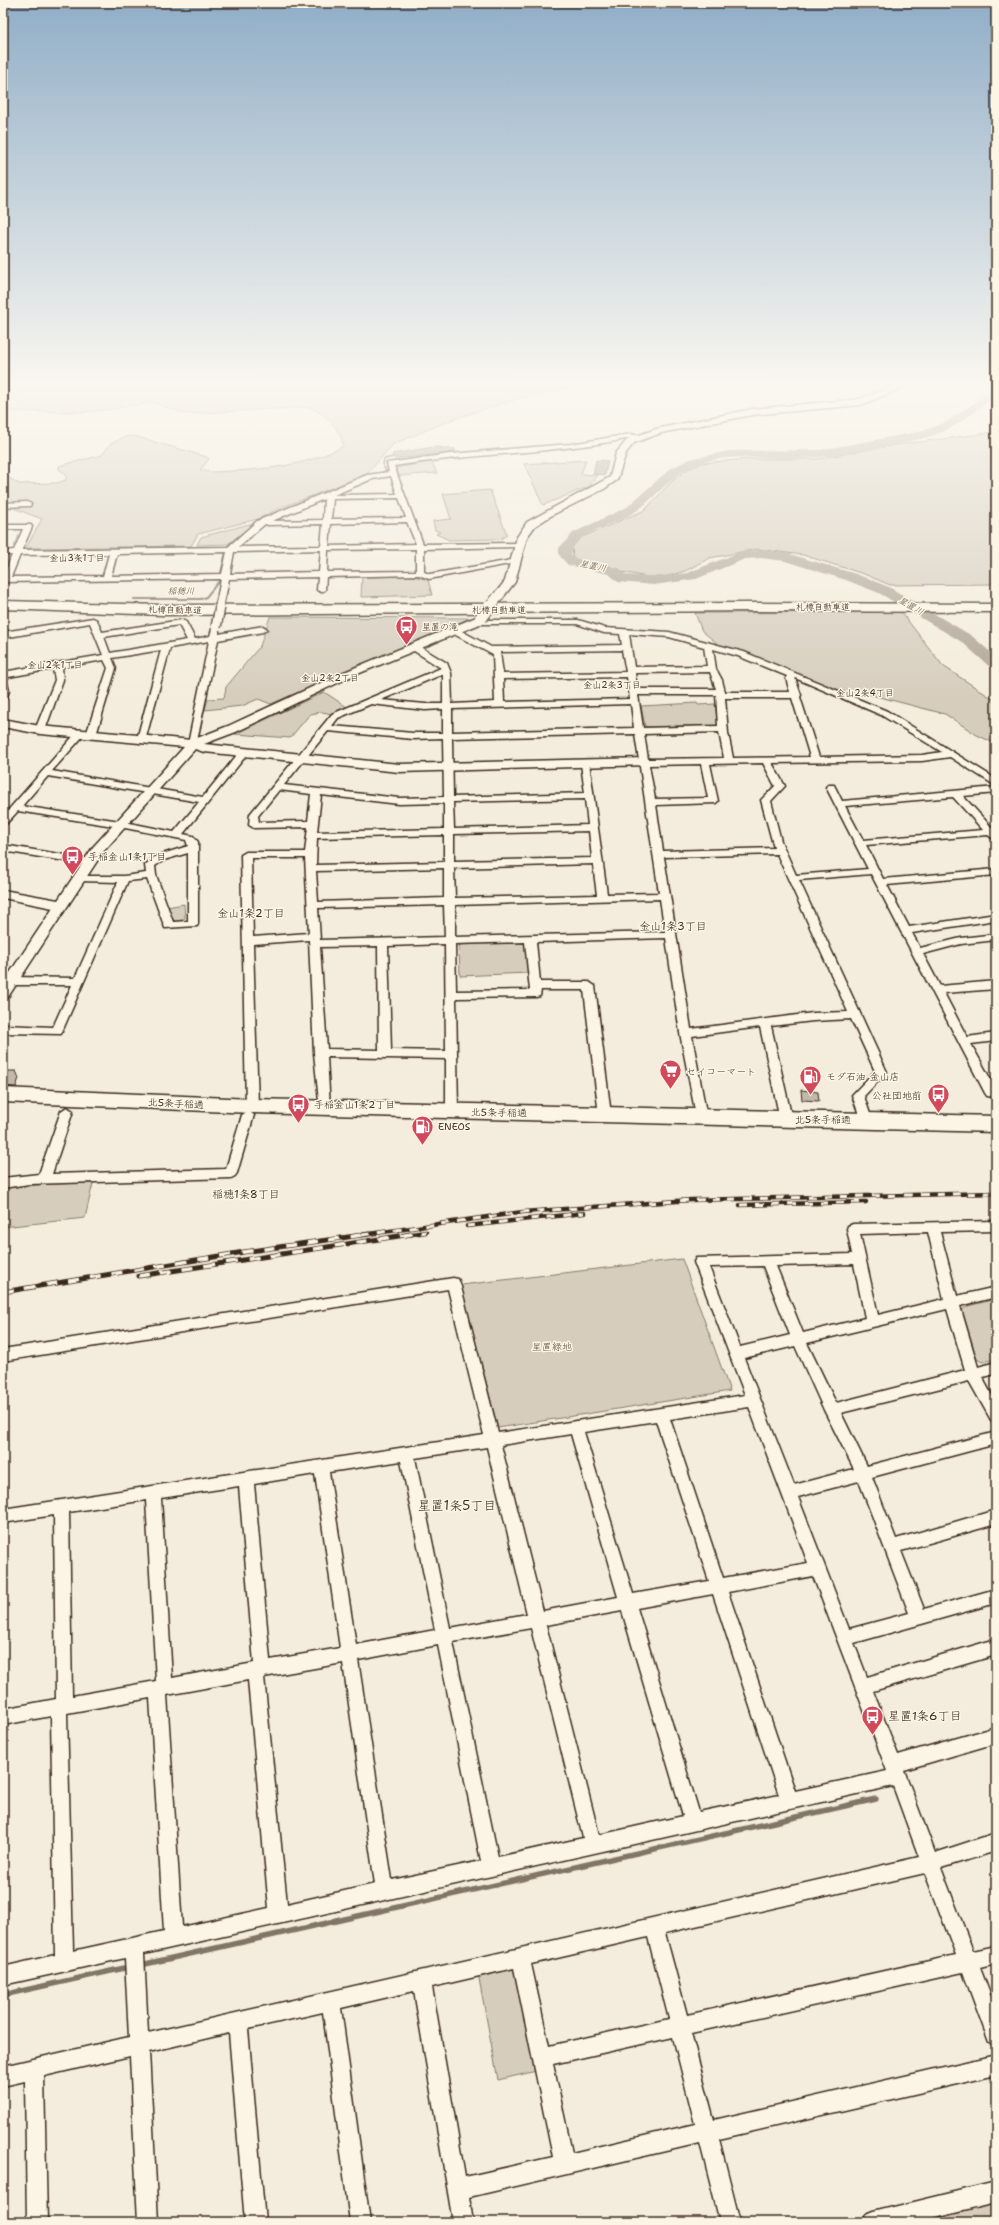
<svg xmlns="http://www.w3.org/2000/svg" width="999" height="2225" viewBox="0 0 999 2225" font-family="'Shantell Sans','Klee One',sans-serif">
<rect width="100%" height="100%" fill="#f4eddd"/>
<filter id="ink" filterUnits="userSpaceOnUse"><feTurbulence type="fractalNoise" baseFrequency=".025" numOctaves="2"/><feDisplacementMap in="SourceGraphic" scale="8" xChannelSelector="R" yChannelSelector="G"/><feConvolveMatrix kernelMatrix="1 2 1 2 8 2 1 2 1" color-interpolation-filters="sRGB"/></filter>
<g filter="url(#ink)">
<path fill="#d6cdbd" stroke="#887c6e" d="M3,387H75L85,390H130L136,387H576L521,398L453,419L393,444L367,474L278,509L258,519L198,534L191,546L26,548L42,519L3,504V474L19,484L57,483L66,480V475L59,469V466L102,455L110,444L125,437L134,436L207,457L209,459L200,470L213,472C256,470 305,468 343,446C342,430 324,412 309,407L186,414L152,402L114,409L82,412L3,411Z
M996,432V584L890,585L864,574L803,555L757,549L710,558L685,571L665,577H647L622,572L609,566L589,564L573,558L572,547L580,538L645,510L670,483L686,470L702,463L748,459H817L895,445Z
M586,460L581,474L597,475L590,486L543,505L524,464Z
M429,462L432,463L437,473L399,476L396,468Z
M490,490L507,535L500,539L449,540L436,534L440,532L435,530L433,521L451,519L443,494Z
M257,522L228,544L197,545L201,537Z
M413,576L428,580L432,595L361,597L362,577Z
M901,612L943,666L996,701V744L977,735L945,714L868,694L853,697L746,654L723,648L702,631L695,613Z
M270,617L470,618L271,704L258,699L242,706L205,710L208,699L224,698L226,687L260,646Z
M324,692L347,707L332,714L322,712L310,714L290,738L235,734Z
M697,703L698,705L715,704L718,725L648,727L645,726L641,706Z
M184,904L185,918L177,922L172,919L167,907Z
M522,943L525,944L528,973L460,976L459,946L462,944Z
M93,1183L85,1218L3,1227V1188L48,1184Z
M682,1259L730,1391L498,1428L461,1285Z
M996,1299V1359L982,1362L977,1359L962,1310L968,1306Z
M521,1958L545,2069L498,2080L477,1968Z
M996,2200V2222H903Z"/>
<path fill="#b0a596" stroke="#817466" d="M434,447L455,449L456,452L395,459L392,454Z
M596,460L608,461L605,475L593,474Z"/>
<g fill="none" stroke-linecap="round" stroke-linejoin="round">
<path stroke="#817466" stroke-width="2" d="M3,396L19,393L29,387
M383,465L384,459L393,457
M378,474L386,471L384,467
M228,545L258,520L357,480
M221,572L226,552
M134,599H201L206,597L220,580"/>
<path stroke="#817466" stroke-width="5.5" d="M141,1965L876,1799
M3,1995L129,1967"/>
<path fill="#b0a596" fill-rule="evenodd" d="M996,388V396C974,411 955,430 928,437C888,447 845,456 803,458C769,460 731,452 698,464C669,474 653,504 626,517C609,526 574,533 571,555L582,562L619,568L626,575L654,577L687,573L743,551L761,550L786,553L856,574L889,587L972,636L996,657V669L991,668L962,642L879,593L846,580L785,561L761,558L745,559L696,579L654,585L618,582L609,574L568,565L559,555V548L573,533L627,507L670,469L690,459L729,451L820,450L923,431L946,422Z"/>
</g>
<path fill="#c3b9aa" stroke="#3b2a1e" d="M3,1071H16L19,1078L16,1087L3,1086Z
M801,1090L818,1092L819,1101L802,1100Z"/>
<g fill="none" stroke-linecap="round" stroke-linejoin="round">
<defs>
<path id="minor" d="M631,434L643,437L640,439L631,438C553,454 473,453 394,466L423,544L520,543L524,545L520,547L424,549V572L430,574L518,559V563H515L429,579L419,575L326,577L325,590L321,592L317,590L318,577L229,579L226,594L222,596L218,594L221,579L3,582V578L12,555H3V551L14,550L23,529H3V525H31L32,527L22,550L228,547L257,521L367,475L389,472L387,463L450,454L571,444ZM391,476L397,494L334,495L372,479ZM399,498L406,518L331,519L333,499ZM324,499L323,520L272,521ZM407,522L416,544L329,546L331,524ZM265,524L268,525L323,524L321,546L238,547ZM416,549V571L327,572L328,550ZM321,550L319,572L230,574L234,552ZM227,552L222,574L111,576L117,554ZM109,554L103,576L11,577L20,555Z
M27,502L31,504L30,506L3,507V503Z
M93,618L97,620L102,632L182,620L186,622L195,639L210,636L212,629L215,628L219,631V634L263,626L267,629L263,632L218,640L196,746L193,747L188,744L209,641L170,648L145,741L142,742L137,739L161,650L112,658L116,668L96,735L91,738L86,735L108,668L104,660L62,667L63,680L45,730L43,732H37L35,730L55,680L53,669L3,678V672L103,655L90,623L3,638V632ZM179,625L187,640L110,653L104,637Z
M474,620H578L605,628L669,632L744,652L887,711L996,779V786L950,757L922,761L772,763L785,786L771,801L781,841L796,875L868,869L826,787L828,785H834L842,801L996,787V793L963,796L996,832V841L988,835L866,845L883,879L996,869V875L887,885L909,927L996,914V920L912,933L920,948L961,938L996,934V940L961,944L923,954L940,986L996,981V989L944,993L967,1037L996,1033V1041L971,1044L996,1089V1097L987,1096L985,1093L871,874L799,880L887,1072L864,1096L872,1120L870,1123H862L852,1095L875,1071L851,1019L813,1021L771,1026L792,1119L786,1123L780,1119L760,1027L692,1036L707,1118L701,1122L697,1121L680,1033L666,938L536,942L540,982H589L595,986L611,1115L605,1119L599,1115L584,990H541L540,996L536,997L456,998L458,1111L456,1114H448L446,1111V1059L327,1057L330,1108L324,1112L320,1111L314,1053L309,940L253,944L258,1106L256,1109H248L246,1106L241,855L246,852H305L308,827L254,828L249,825L250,814L332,714L441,668L411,649V645H417L447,663L451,673L452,704L495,702L493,655L452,633V629H458L491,647L622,645L620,634L604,633L577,624H477L473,622ZM629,634L669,637L704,647L707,666L634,667ZM713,649L738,656L787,676L786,678L790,692H725L722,680L716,669ZM622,650L626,672L503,674L500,652ZM710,672L716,689H637L635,673ZM443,674V704H425L381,700ZM627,677L630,699L504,702L503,679ZM795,678L881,715L942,752L922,755L819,757L800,697L801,695ZM638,695H716L718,726L643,728ZM725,698H792L810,757L733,758L728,733ZM371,704L425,710L443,709V733H413L332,726L338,718ZM631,704L634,728L452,732V709ZM328,731L413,739L443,738L444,797L399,798L284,785ZM719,732L724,758L648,759L644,734ZM635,734L659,893L607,894L589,762H583L581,764L585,793L453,797L452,738ZM763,763L775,786L761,800L774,848L663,851L656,805L716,803L718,801L710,764ZM701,764L708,798L655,799L649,765ZM279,790L311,794L308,821L259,822L258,816ZM321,795L399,804L444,803V829L317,832ZM953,797L983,830L863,840L845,806ZM585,799L588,825L454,829L453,802ZM589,831L592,858L454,861V834ZM444,835V862L316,865L317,838ZM777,854L848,1012L813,1013L691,1029L664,857ZM251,858H305L309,933L253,937ZM593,864L597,895L455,898L454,868ZM444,868V898L318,902L316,871ZM660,899L665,932L455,937V905ZM444,905L445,937L320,940L318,908ZM525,942L530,990L456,991L455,944ZM445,944L446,1051L391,1050L388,946ZM378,946L379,1050L327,1049L320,947Z
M3,680L7,683L9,691L6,699L3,700Z
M80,731L85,734L52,771L203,797L241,750L244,749L249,752L183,834L193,836L198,842V924L197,926L165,928L147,879L128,881L61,1034L3,1033V1025L53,1027L72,985H12L6,981L12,977L75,978L118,882L79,881L75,880V876H124L146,873L145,865L156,856L188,846L186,840L120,827L18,811L6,824L3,825V816L77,732ZM48,776L199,802L174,832L120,821L22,806ZM188,853V921L173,922L156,875L155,866L164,860Z
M3,845L90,859L95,862L90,865L3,851Z
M67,1107L73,1111L52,1174L226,1169L242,1115L248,1111L254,1115L237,1173L235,1176L231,1178L29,1184L3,1188V1178L39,1174L61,1111Z
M996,1221V1231L940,1232L957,1296L996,1287V1297L960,1306L978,1367L996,1362V1374L982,1377L996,1403V1422L991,1420L969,1381L841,1413L867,1466L996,1432V1444L872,1477L896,1539L996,1510V1524L901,1551L924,1609L996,1589V1603L854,1643L867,1677L996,1639V1655L873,1691L898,1755L996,1727V1743L904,1770L935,1853L996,1833V1851L941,1868L973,1951L996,1946V1964L980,1968L996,2010V2044L989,2042L963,1972L691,2033L714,2120L996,2055V2075L719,2139L740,2222H720L700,2143L469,2197L473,2222H453L414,1991L341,2008L370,2222H350L323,2012L248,2029L265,2222H245L229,2033L149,2052L158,2222H138L130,2056L44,2076L47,2222H27L25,2081L3,2086V2066L129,2037L125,1958L3,1985V1967L55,1955L51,1716L3,1725V1709L56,1699L54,1515L3,1523V1509L484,1435L448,1289L3,1361V1349L453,1278L458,1279L460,1283L498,1433L745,1395L694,1262L696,1258L852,1254L847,1229L848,1226L853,1224ZM928,1232L944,1299L878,1315L860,1234ZM854,1264L865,1318L803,1333L776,1266ZM763,1266L790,1335L740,1347L709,1267ZM947,1309L965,1370L836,1403L807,1343ZM795,1346L824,1410L854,1469L794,1485L744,1358ZM749,1407L808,1563L723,1578L670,1419ZM656,1421L709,1581L633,1594L584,1432ZM571,1434L618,1597L543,1611L501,1445ZM487,1447L527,1614L450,1628L415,1458ZM401,1461L435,1630L356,1645L329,1472ZM315,1474L340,1648L270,1660L254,1484ZM859,1481L909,1613L849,1629L798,1497ZM239,1486L254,1663L172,1678L161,1498ZM146,1500L156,1681L72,1696L69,1512ZM813,1576L887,1771L795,1791L728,1592ZM713,1594L779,1795L699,1812L637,1608ZM622,1611L683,1816L599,1835L546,1625ZM531,1628L583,1838L498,1857L453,1642ZM438,1645L481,1861L392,1880L358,1660ZM343,1663L375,1884L287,1904L264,1677ZM248,1680L269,1908L182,1927L167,1695ZM150,1698L164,1931L73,1951L67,1713ZM893,1786L919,1857L148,2033L144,1954ZM925,1873L956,1955L687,2015L665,1933ZM648,1937L669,2019L549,2046L531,1964ZM514,1968L553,2157L465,2177L432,1987ZM673,2037L695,2124L572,2153L553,2064Z
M996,2182V2202L915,2222H863L866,2215L873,2212Z"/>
<path id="tertiary" d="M892,387H904L861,405L752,415L661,433L634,443L626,453L617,480L604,489L554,514L535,526L527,537L515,582L504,596H496L495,594L505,581L517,537L527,522L610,477L616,453L628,439L656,429L752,409L860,399Z
M481,615L487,618L480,624L350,677L236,732L204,744L399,764L645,758L649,759L651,762L649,765L399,772L204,752L195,749L103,852L8,997L3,999V983L53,908L3,898V890L58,900L93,847L184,747L40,734L3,727V719L40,726L192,740L228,726L342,673Z"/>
<path id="trunk" d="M3,1088L252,1099L996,1116V1132L252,1113L3,1102Z"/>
<path id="motorway" d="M3,601L163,605L753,603L996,604V612L753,611L163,615L3,609Z"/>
</defs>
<use href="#minor" stroke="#3b2a1e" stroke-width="3"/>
<use href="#tertiary" stroke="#3b2a1e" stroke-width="3"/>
<use href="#trunk" stroke="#3b2a1e" stroke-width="3"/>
<use href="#motorway" stroke="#3b2a1e" stroke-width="3"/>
<use href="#minor" fill="#fcf5e5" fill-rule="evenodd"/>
<use href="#tertiary" fill="#fcf5e5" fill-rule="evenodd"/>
<use href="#trunk" fill="#fcf5e5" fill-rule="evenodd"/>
<use href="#motorway" fill="#fcf5e5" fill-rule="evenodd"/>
<defs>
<path id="rail-far1" d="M740,1205L866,1202
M467,1226L584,1213
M362,1235L523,1212L691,1200L996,1193
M405,1235L426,1232"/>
<path id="rail" d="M139,1276L412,1234
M3,1292L244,1252L369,1234"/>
</defs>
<use href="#rail-far1" stroke="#3b2a1e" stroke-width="4.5"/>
<use href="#rail" stroke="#3b2a1e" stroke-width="5"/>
<use href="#rail-far1" stroke="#fcf5e5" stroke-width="3" stroke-dasharray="8" stroke-linecap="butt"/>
<use href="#rail" stroke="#fcf5e5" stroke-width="3.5" stroke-dasharray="11" stroke-linecap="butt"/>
<defs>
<path id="minor-bridge-far1" d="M219,608L222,594"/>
<path id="minor-bridge" d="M216,627L220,607"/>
<path id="tertiary-bridge-far1" d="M489,608L500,594"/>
<path id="tertiary-bridge" d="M481,618L489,607"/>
</defs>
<use href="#minor-bridge-far1" stroke="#3b2a1e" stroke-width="10" stroke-linecap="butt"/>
<use href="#minor-bridge" stroke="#3b2a1e" stroke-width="12" stroke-linecap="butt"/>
<use href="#tertiary-bridge-far1" stroke="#3b2a1e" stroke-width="12" stroke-linecap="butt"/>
<use href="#tertiary-bridge" stroke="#3b2a1e" stroke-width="14" stroke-linecap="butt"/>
<use href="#minor-bridge-far1" stroke="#fcf5e5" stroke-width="8"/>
<use href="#minor-bridge" stroke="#fcf5e5" stroke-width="9"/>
<use href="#tertiary-bridge-far1" stroke="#fcf5e5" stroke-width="10"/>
<use href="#tertiary-bridge" stroke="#fcf5e5" stroke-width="12"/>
</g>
</g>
<linearGradient id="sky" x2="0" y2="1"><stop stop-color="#91aec7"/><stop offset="0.55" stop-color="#faf7f0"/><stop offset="1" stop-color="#faf7f0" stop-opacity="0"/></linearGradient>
<rect width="999" height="699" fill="url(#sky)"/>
<defs>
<symbol id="bus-pin" viewBox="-11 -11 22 30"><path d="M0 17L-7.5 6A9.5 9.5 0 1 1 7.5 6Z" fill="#d1495b" stroke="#fcf5e5"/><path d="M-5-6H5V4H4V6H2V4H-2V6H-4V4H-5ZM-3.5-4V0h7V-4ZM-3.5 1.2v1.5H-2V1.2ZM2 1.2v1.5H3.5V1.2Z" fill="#fff"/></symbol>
<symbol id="supermarket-pin" viewBox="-11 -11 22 30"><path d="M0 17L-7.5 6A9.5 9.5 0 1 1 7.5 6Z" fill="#d1495b" stroke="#fcf5e5"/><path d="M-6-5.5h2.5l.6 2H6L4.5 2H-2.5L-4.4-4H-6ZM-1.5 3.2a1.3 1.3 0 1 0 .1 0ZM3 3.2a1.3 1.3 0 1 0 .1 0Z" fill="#fff"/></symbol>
<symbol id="fuel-pin" viewBox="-11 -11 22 30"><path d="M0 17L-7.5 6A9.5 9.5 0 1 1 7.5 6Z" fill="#d1495b" stroke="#fcf5e5"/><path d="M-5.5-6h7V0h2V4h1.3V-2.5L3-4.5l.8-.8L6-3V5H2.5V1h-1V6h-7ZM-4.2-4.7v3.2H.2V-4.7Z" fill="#fff"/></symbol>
</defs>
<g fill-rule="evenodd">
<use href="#bus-pin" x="394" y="614" width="25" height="34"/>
<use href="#bus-pin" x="60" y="844" width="25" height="34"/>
<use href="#supermarket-pin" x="658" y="1058" width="25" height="34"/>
<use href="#fuel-pin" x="798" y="1064" width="25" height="34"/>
<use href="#bus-pin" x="926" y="1082" width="25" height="34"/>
<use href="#bus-pin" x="286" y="1092" width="25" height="34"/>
<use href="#fuel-pin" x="410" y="1114" width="25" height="34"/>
<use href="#bus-pin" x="860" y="1704" width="25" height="34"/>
</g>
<g text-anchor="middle" stroke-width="3" stroke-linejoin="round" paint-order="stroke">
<g font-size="9" fill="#3b2a1e" stroke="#fcf5e5">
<text x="77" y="561">金山3条1丁目</text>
<text x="55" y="668">金山2条1丁目</text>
<text x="330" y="681">金山2条2丁目</text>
<text x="612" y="688">金山2条3丁目</text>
<text x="865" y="696">金山2条4丁目</text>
</g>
<g font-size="9" font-style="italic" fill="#645548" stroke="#fcf5e5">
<text transform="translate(593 566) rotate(11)" y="3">星置川</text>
<text x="181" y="594">稲穂川</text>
<text transform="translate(911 606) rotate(30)" y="3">星置川</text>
</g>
<g font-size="9" fill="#3b2a1e" stroke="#fcf5e5">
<text x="823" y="610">札樽自動車道</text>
<text transform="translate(175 610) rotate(1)" y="3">札樽自動車道</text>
<text x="499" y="613">札樽自動車道</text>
</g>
<g font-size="9" fill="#3b2a1e" stroke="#fcf5e5" text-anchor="start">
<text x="422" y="630">星置の滝</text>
</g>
<g font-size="10" fill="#3b2a1e" stroke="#fcf5e5" text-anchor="start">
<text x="88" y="860">手稲金山1条1丁目</text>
<text x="686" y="1075">セイコーマート</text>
<text x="826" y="1080">モダ石油 金山店</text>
<text x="922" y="1099" text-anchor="end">公社団地前</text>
<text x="314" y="1108">手稲金山1条2丁目</text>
<text x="438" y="1130">ENEOS</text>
</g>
<g font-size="10" fill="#3b2a1e" stroke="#fcf5e5">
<text transform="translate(176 1103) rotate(3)" y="4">北5条手稲通</text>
<text transform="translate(499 1112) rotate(1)" y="4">北5条手稲通</text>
<text x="823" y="1123">北5条手稲通</text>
</g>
<g font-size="10" fill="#625346" stroke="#fcf5e5">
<text x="552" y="1350">星置緑地</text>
</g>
<g font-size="11" fill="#3b2a1e" stroke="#fcf5e5">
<text x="251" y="917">金山1条2丁目</text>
<text x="673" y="930">金山1条3丁目</text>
<text x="246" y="1198">稲穂1条8丁目</text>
</g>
<g font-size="12" fill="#3b2a1e" stroke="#fcf5e5" text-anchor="start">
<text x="888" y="1720">星置1条6丁目</text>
</g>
<g font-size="13" fill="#3b2a1e" stroke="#fcf5e5">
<text x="457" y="1510">星置1条5丁目</text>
</g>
</g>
<rect width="999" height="2225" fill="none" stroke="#fcf5e5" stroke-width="16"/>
<rect x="8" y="8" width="983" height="2209" fill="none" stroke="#3b2a1e" stroke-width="1.5" filter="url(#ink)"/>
</svg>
